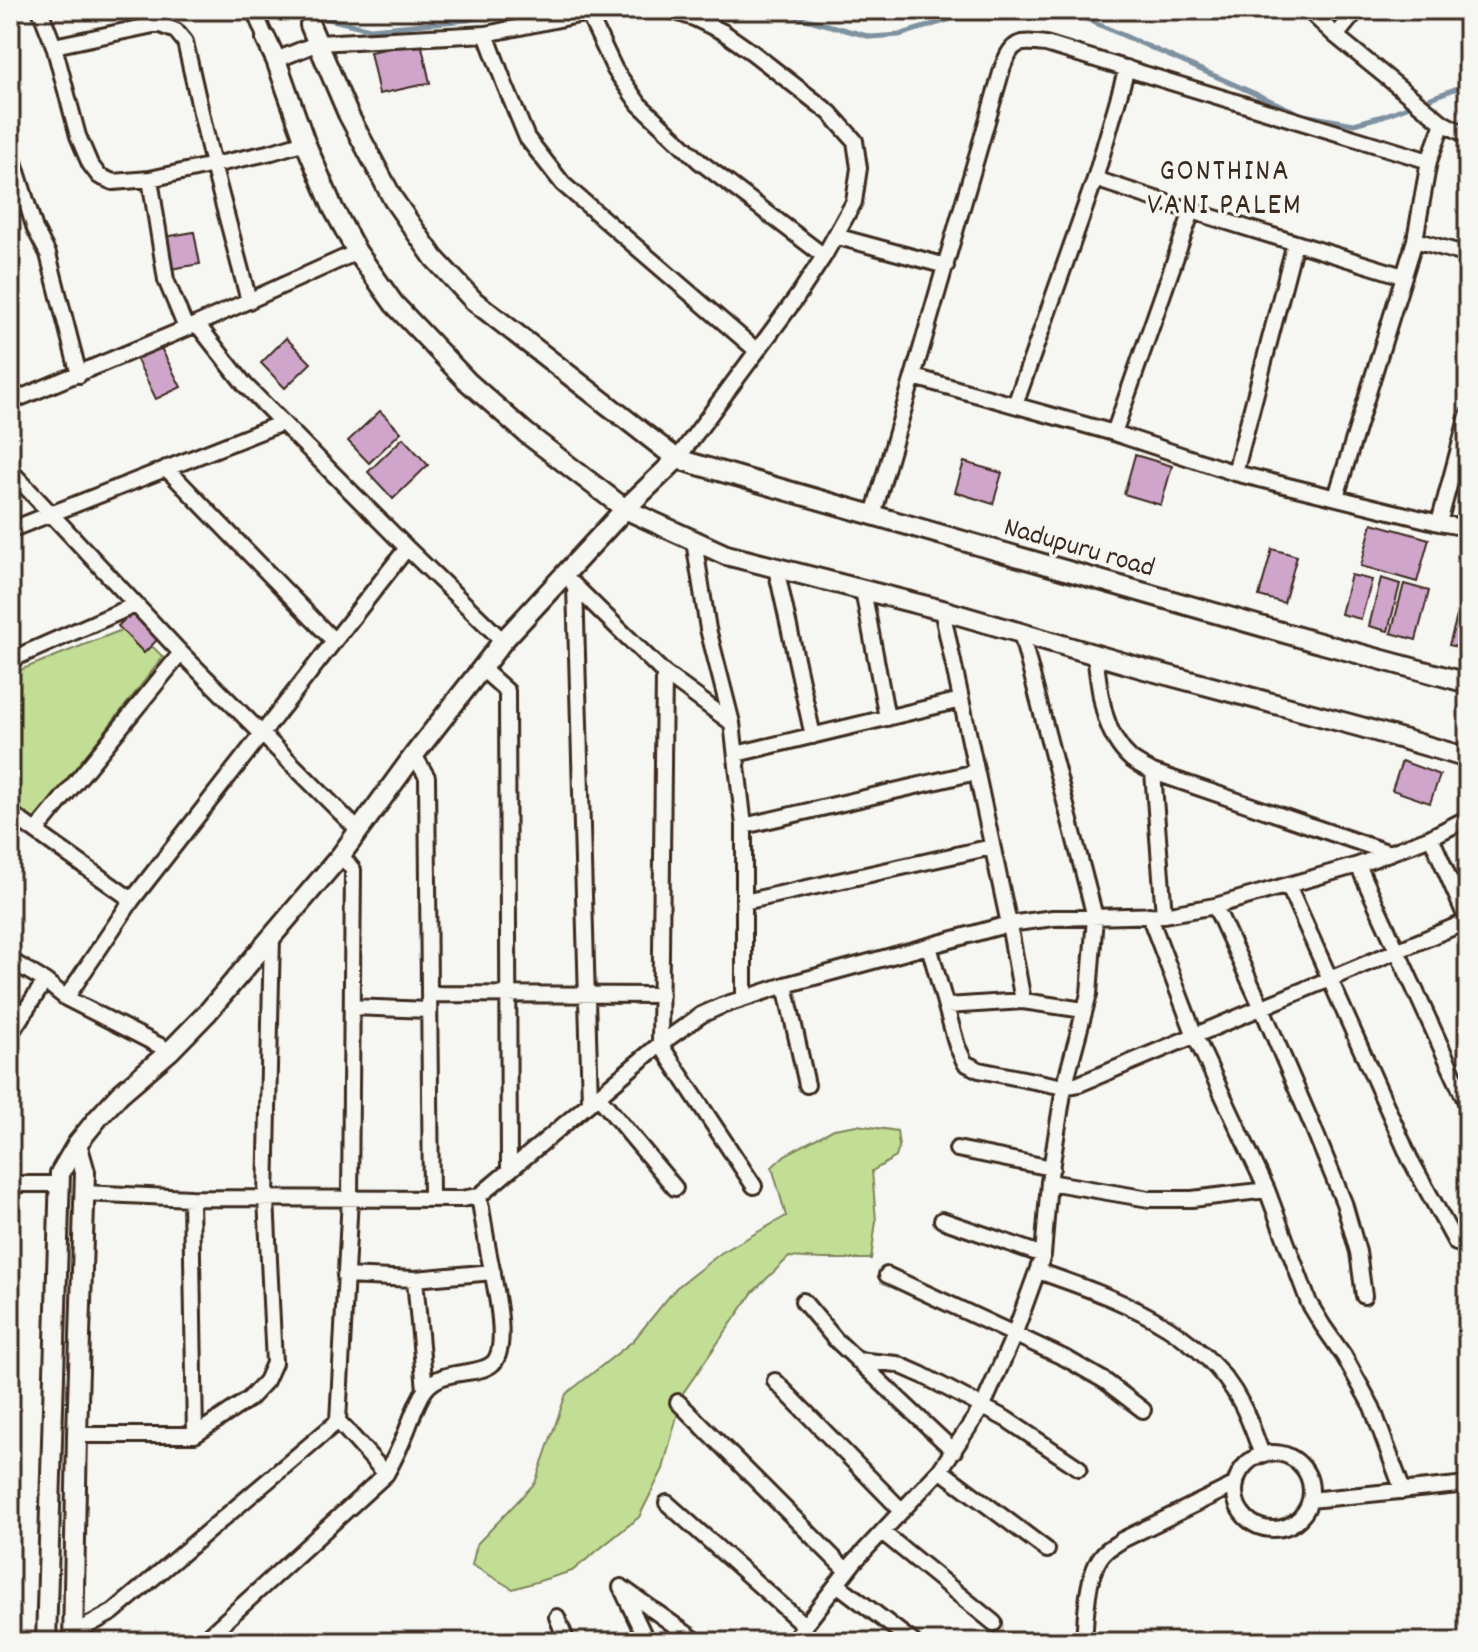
<svg xmlns="http://www.w3.org/2000/svg" width="1478" height="1652" viewBox="0 0 1478 1652" font-family="Dekko,sans-serif">
<rect width="100%" height="100%" fill="#f6f6f2"/>
<filter id="ink" filterUnits="userSpaceOnUse"><feTurbulence type="fractalNoise" baseFrequency=".0125" numOctaves="2"/><feDisplacementMap in="SourceGraphic" scale="16" xChannelSelector="R" yChannelSelector="G"/><feConvolveMatrix kernelMatrix="1 2 1 2 8 2 1 2 1" color-interpolation-filters="sRGB"/></filter>
<g filter="url(#ink)">
<path fill="#c2de95" stroke="#7e845a" stroke-width="2" d="M132,626L163,657L34,822L10,807V674Z
M857,1125L897,1131L899,1147L896,1157L872,1171L876,1221L871,1259H822L789,1257L753,1292L683,1393L663,1469L639,1517L572,1571L513,1589L472,1565L477,1544L535,1483L566,1394L633,1341L676,1288L721,1253L786,1216L772,1167L785,1155L834,1129Z"/>
<g fill="none" stroke-linecap="round" stroke-linejoin="round">
<path stroke="#7e91a0" stroke-width="5" d="M291,10L370,29L468,20L501,10
M773,10L871,37L899,35L980,10
M1066,10L1303,115L1354,124L1383,116L1468,84"/>
</g>
<path fill="#cfa5cb" stroke="#3b2a1e" stroke-width="2" d="M421,42L430,83L379,94L370,52Z
M194,232L200,264L170,269L164,237Z
M286,338L311,363L285,388L261,363Z
M160,346L181,387L156,399L136,358Z
M380,411L401,432L369,463L348,441Z
M403,438L428,465L393,499L368,472Z
M1135,455L1172,466L1161,505L1124,494Z
M964,462L1002,473L993,504L955,492Z
M1372,523L1429,539L1417,582L1361,566Z
M1272,549L1297,556L1284,603L1259,596Z
M1351,575L1372,580L1361,619L1341,614Z
M1381,578L1400,584L1388,631L1369,626Z
M1404,584L1429,591L1416,640L1391,633Z
M1459,609L1468,611V650L1449,645Z
M133,611L159,638L144,653L118,626Z
M1402,761L1440,775L1430,803L1392,790Z"/>
<g fill="none" stroke-linecap="round" stroke-linejoin="round">
<defs>
<path id="minor" d="M40,10L54,46L78,136L90,164L99,176L113,182L150,179L272,152L305,142
M254,10L266,39
M670,10L694,18L723,32L753,53L830,113L855,141L859,168L854,202L824,256L797,297L677,459
M1308,10L1336,36L1357,10
M588,13L615,70L639,104L699,161L824,256
M486,34L505,85L527,138L563,184L756,350
M1336,36L1443,123L1468,136
M54,46L158,24L176,31L185,42L213,165L249,301
M276,60L318,43L486,34L588,13L628,10
M10,149L35,229L48,254L79,375
M150,179L166,280L186,328
M1192,211L1403,276
M835,236L946,266
M1415,240L1468,255
M197,324L245,385L407,548L503,641
M914,377L1114,433L1235,473L1439,523L1468,528
M10,402L197,324L357,252
M1015,405L1095,179
M1114,433L1192,211L1095,179L1127,68
M166,468L334,641
M10,470L181,653L359,831
M1235,473L1295,243
M1336,497L1415,240L1429,161L1443,123
M873,515L1003,66C1013,40 1020,41 1046,44L1429,161
M1439,523L1468,415
M10,530L282,423
M694,541L708,629L732,723L744,826V998
M776,568L813,736
M573,584L664,673L732,723
M575,586L590,1102
M863,590L887,718
M942,610L1009,924L1023,1001
M1095,655C1100,691 1102,733 1131,759C1137,764 1146,768 1153,772L1390,853
M10,660L135,605
M481,668L507,691L509,1170
M664,673L660,1044L754,1186
M736,754L961,700
M414,755L427,777L431,1198
M1153,772L1164,915
M10,813L132,900
M744,826L976,772
M36,831L181,653
M1431,837L1468,922
M1358,865L1468,1106
M1288,885L1410,1159L1456,1243
M744,902L992,847
M1215,906L1262,1008L1313,1127L1344,1203L1358,1252L1364,1296
M1149,915L1195,1036L1267,1190L1309,1303L1323,1326L1344,1356L1372,1407L1403,1491
M929,946L957,1046L965,1063L979,1070L1064,1087L1079,1084L1468,921
M10,960L45,981L66,998L170,1051
M785,985L807,1085
M429,994L661,995
M66,998L132,900L407,548
M947,1006L1023,1001L1084,1010
M352,1007L429,1010
M10,1034L45,981
M598,1096L675,1188
M957,1149L1052,1168
M1049,1182L1149,1199H1192L1267,1190
M10,1184H60
M83,1193L191,1198L461,1199L479,1196L660,1044L701,1015L721,1006L785,985L1009,924L1053,918L1164,915L1215,906L1358,865L1431,837L1468,818
M942,1220L1043,1255
M1038,1271C1113,1297 1202,1328 1241,1403C1250,1420 1256,1438 1262,1455
M887,1275L1067,1359L1105,1381L1143,1410
M345,1276L415,1279L425,1390
M415,1279L493,1272
M803,1301L835,1339L954,1451
M857,1360L897,1364L922,1375L1006,1419L1079,1468
M775,1381L902,1511
M678,1402L847,1571
M338,1421L386,1474
M77,1435H195L191,1198
M195,1435L249,1399L266,1381L274,1363L266,1198L272,936
M1235 1491a38 38 0 1 1 76 0a38 38 0 1 1-76 0Z
M940,1470L1047,1550
M1310,1500L1468,1484
M667,1503L804,1625
M882,1532L994,1623
M837,1584L913,1642
M621,1587L698,1642
M623,1591L647,1642
M557,1617L567,1642
M74,1633L113,1612L338,1421L350,1198L353,870L341,855
M202,1642L386,1474C394,1460 401,1445 407,1430C412,1417 417,1401 425,1390C442,1367 476,1377 492,1364C512,1348 492,1273 488,1250C485,1232 482,1214 479,1196
M792,1642L854,1562L940,1470L983,1406L1014,1335L1043,1255L1049,1182L1064,1087L1089,994L1095,917L1021,633
M1084,1642C1086,1616 1086,1569 1106,1551C1110,1547 1117,1544 1122,1540L1236,1484"/>
<path id="tertiary" d="M310,25L348,114L393,199L434,258L474,301L677,459L1316,642L1468,683
M266,39L276,60L305,142L333,208L357,252L394,304L468,382L526,433L625,509L726,555L942,610L1141,668L1361,727L1468,758
M46,1642L60,1173L77,1144L98,1118L120,1094L170,1051L207,1013L341,855L414,755L503,641L625,509L677,459
M73,1642L77,1435L85,1172L77,1144"/>
</defs>
<use href="#minor" stroke="#3b2a1e" stroke-width="20"/>
<use href="#tertiary" stroke="#3b2a1e" stroke-width="24"/>
<use href="#minor" stroke="#f6f6f2" stroke-width="14"/>
<use href="#tertiary" stroke="#f6f6f2" stroke-width="18"/>
</g>
</g>
<g text-anchor="middle" stroke-width="7" stroke-linejoin="round" paint-order="stroke">
<g font-size="28" fill="#3b2a1e" stroke="#f6f6f2">
<text transform="translate(1080 545) rotate(16)" y="10">Nadupuru road</text>
</g>
<g font-size="30" letter-spacing="2" fill="#3b2a1e" stroke="#f6f6f2">
<text x="1225" y="179">GONTHINA<tspan x="1225" dy="34">VANI PALEM</tspan></text>
</g>
</g>
<rect width="1478" height="1652" fill="none" stroke="#f6f6f2" stroke-width="40"/>
<rect x="20" y="20" width="1438" height="1612" fill="none" stroke="#3b2a1e" stroke-width="3" filter="url(#ink)"/>
</svg>
